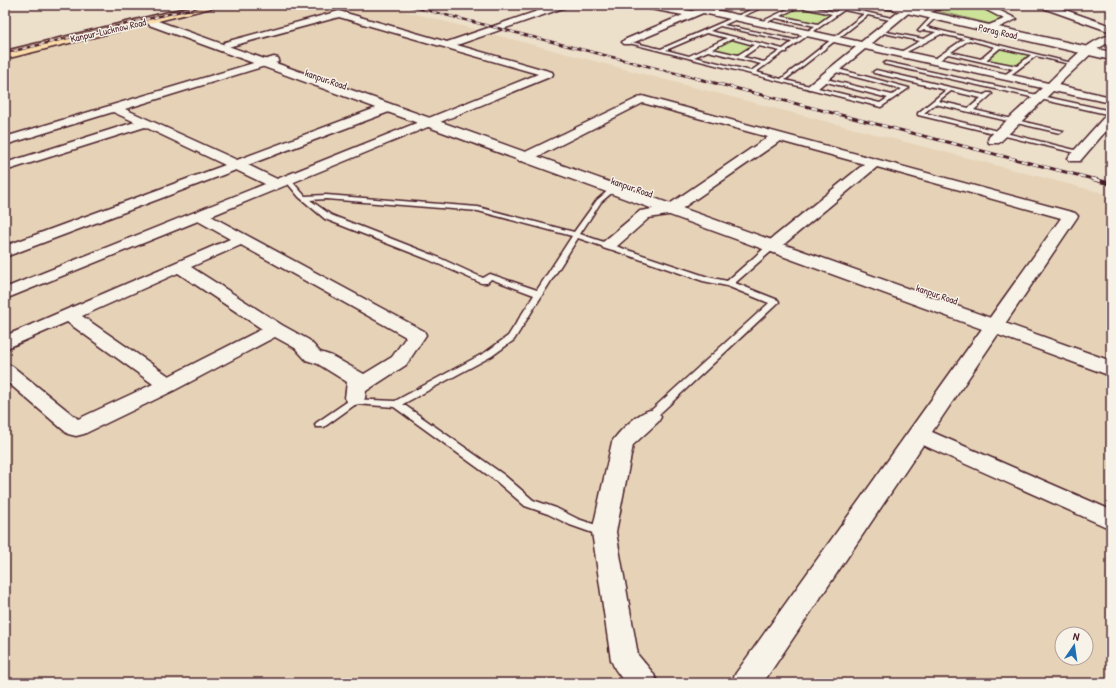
<svg xmlns="http://www.w3.org/2000/svg" width="1116" height="688" viewBox="0 0 1116 688" font-family="'Patrick Hand',sans-serif">
<rect width="100%" height="100%" fill="#ede0cb"/>
<filter id="ink" filterUnits="userSpaceOnUse"><feTurbulence type="fractalNoise" baseFrequency=".025" numOctaves="2"/><feDisplacementMap in="SourceGraphic" scale="8" xChannelSelector="R" yChannelSelector="G"/><feConvolveMatrix kernelMatrix="1 2 1 2 8 2 1 2 1" color-interpolation-filters="sRGB"/></filter>
<g filter="url(#ink)">
<path fill="#e6d3b7" fill-rule="evenodd" d="M234,5H383L697,88L1111,195V683H5V60ZM1062,634H1086V658H1062Z"/>
<path fill="#cbe298" stroke="#8a8062" d="M950,5H976L1006,18L991,24L934,10Z
M800,7L832,14L817,24L780,16Z
M731,39L753,45L738,55L711,49Z
M1002,48L1031,55L1016,66L987,60Z"/>
<g fill="none" stroke-linecap="round" stroke-linejoin="round">
<defs>
<path id="service" d="M762,5H767L724,25L795,40L815,26L776,18L763,24L759,23L796,5H803L835,12L840,9L827,5H834L896,19L894,21L868,15L785,80L880,103L888,98L819,80L822,78L892,95L902,89L832,71V69L834,68L909,88L881,107L625,42L627,41L661,49ZM799,7L832,14L818,24L780,16ZM844,10L864,14L781,79L756,72L784,52H787V50ZM720,26L792,42L783,49L710,31ZM706,33L727,38L689,56L666,50ZM732,39L754,45L738,55L712,49ZM759,46L780,51L764,62L743,57ZM708,51L761,64L751,71L694,57Z
M933,15L937,16L926,27L1076,64L1074,65L1036,56L1005,79L1002,77L1003,76L1013,69L948,54L937,62H933V60L964,39L941,34L901,55L899,54V53L920,41L879,32L881,31L924,39L936,32L924,30L920,32L918,31ZM969,40L995,47L981,59L951,52ZM1000,48L1031,55L1017,66L986,60Z
M886,62L1111,111V115L884,64V63Z
M876,70L984,95L987,93H991L992,94L974,110L1063,131L1060,133L935,104L924,113L1083,152L1080,154L918,115V113L946,90L874,73L873,72ZM951,91L981,98L969,108L938,101Z
M287,177L289,178L305,196L326,195L478,207L574,232L597,200L610,189H614V191L601,202L580,234L708,277L727,281L768,245H774V249L735,283L778,300L779,302L654,419H646L645,417L646,415L769,303L727,286L703,281L578,238L514,340L492,356L403,404L504,475L533,500L556,508L578,519L608,529L610,532L608,535L604,537L570,525L548,514L525,506L496,481L394,407L356,404L324,427H316L315,425L316,423L351,399L395,401L486,352L508,336L534,295L491,279L487,283H481L427,259L325,219L299,197L284,179ZM326,199L478,211L572,236L537,290L490,274L483,278L433,255L331,215L310,200Z"/>
<path id="minor" d="M555,5H567L566,7L457,45L552,72L553,74L552,76L211,216L424,331L426,335L406,365L366,391L365,398L362,403L355,405L348,403L345,398L347,382L318,364L306,360L295,348L275,337L175,390L84,434L76,436L68,434L5,380V364L12,366L78,419L153,384L67,322L5,349V336L230,239L198,221L5,299V288L265,184L236,170L5,257V246L225,165L145,127L5,171V163L135,122L113,112L5,145V137L274,57L278,58L279,60L278,62L125,109L237,160L381,106H389L391,109L389,112L248,165L277,179L538,74L339,17L228,47L223,44L225,42L339,11L447,42ZM241,245L406,337L392,357L364,374L332,356L320,352L309,340L282,325L191,267ZM178,273L262,329L169,376L82,316Z
M641,5H659L692,11L707,5H718L711,9L861,42L906,6L909,5L913,8L912,10L871,44L1048,83C1067,65 1085,41 1111,35V41L1094,51L1058,85L1111,97V103L1053,91L999,143H989L988,140L989,137L1042,88L865,49L817,89H809L807,87L809,85L856,47L703,13L630,44H624L622,42L624,40L683,15L645,8Z
M934,5H947L946,7L923,14L919,11L920,9Z
M977,5H988L1017,19L995,29H989L987,27L989,25L1004,19Z
M1039,5H1051L1111,26V32L1040,7Z
M642,96L1075,213L1078,216L932,432L1111,510V529L923,445L763,683H731L736,673L1061,218L877,167L777,250L771,252L765,250L763,247L765,244L864,164L780,141L674,214L649,218L615,248L609,250L603,248L601,245L603,242L640,211L665,207L768,137L643,103L529,161H519L517,158L519,155Z
M1111,113V125L1080,161H1070L1068,158L1070,155L1107,114Z
M650,410L658,412L661,417L658,422L633,445L616,532L638,655L653,673L658,683H625L615,669L611,660L592,532L612,442C619,431 638,413 650,410Z"/>
<path id="tertiary" d="M880,5H899L1111,52V60L885,8Z
M152,17L156,18L158,21L1111,361V376L149,25L147,20Z"/>
<path id="trunk" d="M198,5H216L215,7L5,59V51Z"/>
</defs>
<use href="#service" stroke="#4a1f2b" stroke-width="3"/>
<use href="#minor" stroke="#4a1f2b" stroke-width="3"/>
<use href="#tertiary" stroke="#4a1f2b" stroke-width="3"/>
<use href="#trunk" stroke="#4a1f2b" stroke-width="3"/>
<use href="#service" fill="#f7f3e8" fill-rule="evenodd"/>
<use href="#minor" fill="#f7f3e8" fill-rule="evenodd"/>
<use href="#tertiary" fill="#f7f3e8" fill-rule="evenodd"/>
<use href="#trunk" fill="#fbddab" fill-rule="evenodd"/>
<defs>
<path id="rail-far2" d="M406,5L699,79
M5,53L206,5"/>
<path id="rail-far1" d="M695,78L1097,180"/>
<path id="rail" d="M1093,179L1111,184"/>
</defs>
<use href="#rail-far2" stroke="#4a1f2b" stroke-width="2.5"/>
<use href="#rail-far1" stroke="#4a1f2b" stroke-width="3"/>
<use href="#rail" stroke="#4a1f2b" stroke-width="4"/>
<use href="#rail-far2" stroke="#f7f3e8" stroke-width="1.5" stroke-dasharray="4.5" stroke-linecap="butt"/>
<use href="#rail-far1" stroke="#f7f3e8" stroke-width="2" stroke-dasharray="6" stroke-linecap="butt"/>
<use href="#rail" stroke="#f7f3e8" stroke-width="2.5" stroke-dasharray="8" stroke-linecap="butt"/>
</g>
</g>
<g text-anchor="middle" stroke-width="3" stroke-linejoin="round" paint-order="stroke">
<g font-size="10" fill="#4a1f2b" stroke="#f7f3e8">
<text transform="translate(108 30) rotate(-13)" y="4">Kanpur-Lucknow Road</text>
<text transform="translate(998 31) rotate(13)" y="4">Parag Road</text>
<text transform="translate(326 79) rotate(19)" y="4">kanpur Road</text>
<text transform="translate(632 187) rotate(19)" y="4">kanpur Road</text>
<text transform="translate(937 294) rotate(19)" y="4">kanpur Road</text>
</g>
</g>
<rect width="1116" height="688" fill="none" stroke="#f7f3e8" stroke-width="20"/>
<rect x="10" y="10" width="1096" height="668" fill="none" stroke="#4a1f2b" stroke-width="1.5" filter="url(#ink)"/>
<g transform="translate(1074 646) rotate(13)"><circle r="19" fill="#f7f3e8" stroke="#b29e9c"/>
<path d="M0-3L7 15L0 10L-7 15Z" fill="#1f6fb2"/>
<text y="-6" font-size="11" font-weight="bold" text-anchor="middle" fill="#4a1f2b">N</text>
</g>
</svg>
